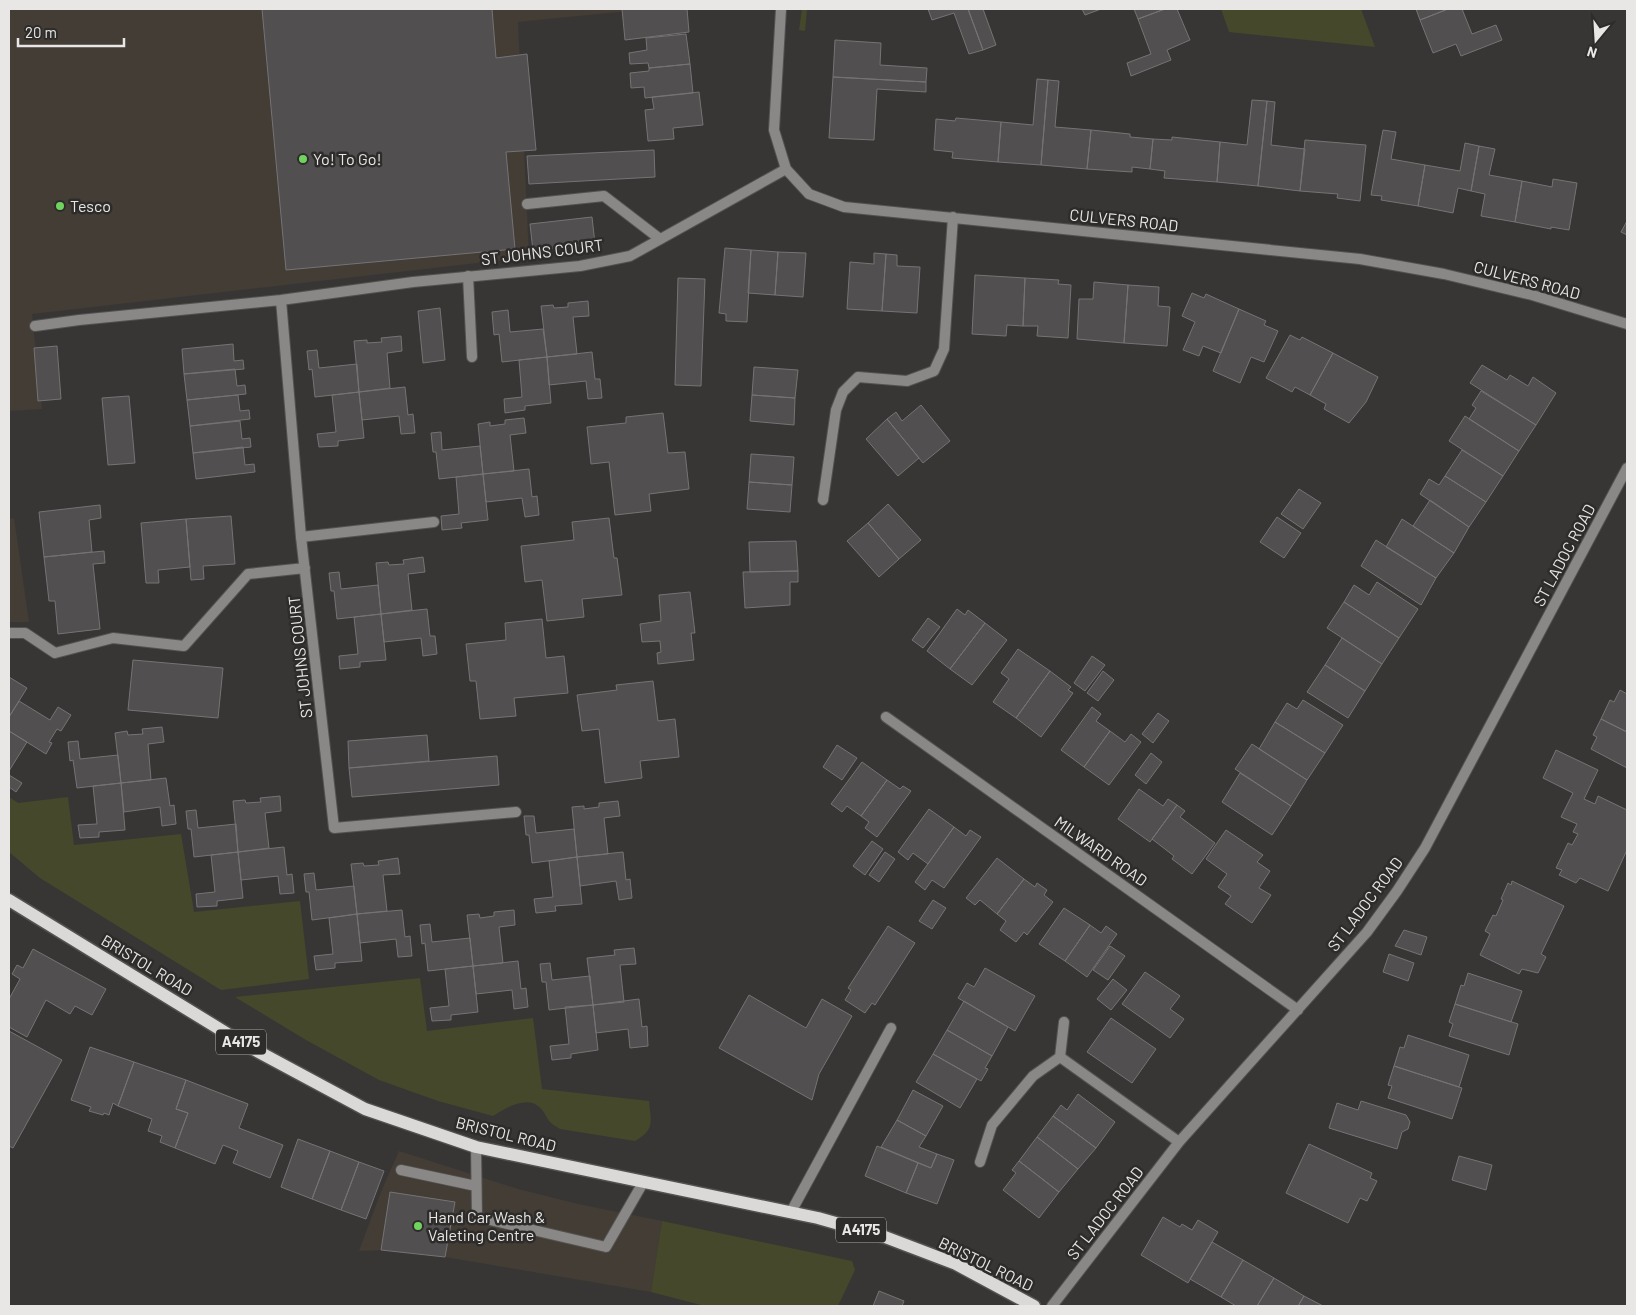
<svg xmlns="http://www.w3.org/2000/svg" width="1636" height="1315" viewBox="0 0 1636 1315" font-family="Barlow,sans-serif">
<rect width="100%" height="100%" fill="#383634"/>
<path fill="#433d36" d="M9,9H648L518,22L529,257L32,314L42,409L9,411Z
M14,518L29,622H9V519Z
M399,1151L518,1189L578,1204L662,1221L651,1292L445,1257L381,1250L359,1251L381,1192Z"/>
<path fill="#45482a" d="M802,9H807L805,31L799,30Z
M1221,9H1361L1375,47L1229,32Z
M9,797L18,803L68,797L74,845L181,834L194,912L300,901L309,979L221,990L40,878L9,852Z
M420,978L427,1031L533,1018L542,1089L649,1101C651,1122 655,1130 635,1141L560,1129C557,1127 553,1125 550,1122C546,1117 544,1110 538,1106C525,1096 504,1109 493,1116L438,1101L379,1080L306,1040L235,997Z
M662,1221L852,1261L855,1270L838,1306H705L651,1292Z"/>
<path fill="#514f50" stroke="#767375" d="M262,9H492L496,58L527,54L536,150L506,152L515,249L286,270Z
M622,9H687L689,32L625,40Z
M928,9H968L983,50L969,54L954,13L932,20Z
M968,9H983L996,45L983,50Z
M1082,9H1101L1085,15Z
M1134,9H1165L1138,19Z
M1165,9H1177L1190,40L1167,50L1171,60L1131,76L1127,63L1151,54L1138,19Z
M1416,9H1448L1420,20Z
M1448,9H1462L1472,34L1496,25L1502,40L1461,56L1456,44L1433,53L1420,20Z
M686,34L690,64L649,68L648,63L630,64L629,53L647,50L646,38Z
M835,40L881,43L880,65L927,68L926,82L833,77Z
M690,64L693,93L645,98L644,87L631,88L630,73L649,71V68Z
M833,77L926,82V92L877,89L874,140L829,138Z
M1037,79L1048,80L1041,165L998,162L1001,122L1033,125Z
M1048,80L1059,81L1055,127L1091,130L1087,169L1041,165Z
M699,92L703,125L673,128L674,139L648,141L645,110L654,109L652,97Z
M1252,100L1267,101L1258,186L1217,182L1220,142L1247,145Z
M1267,101L1275,102L1271,145L1305,149L1300,191L1258,186Z
M956,118L1001,122L998,162L952,158L953,152L934,150L936,119L955,121Z
M1091,130L1130,134V137L1153,139L1150,169L1132,167V172L1087,169Z
M1383,130L1396,132L1391,159L1425,165L1418,206L1381,200L1382,196L1371,195Z
M1172,137L1220,142L1217,182L1164,178L1165,171L1150,169L1153,139L1172,140Z
M1305,140L1366,145L1360,201L1337,198L1338,194L1300,191Z
M1465,143L1479,146L1471,191L1458,188L1453,213L1418,206L1425,165L1460,171Z
M1479,146L1495,149L1489,175L1522,181L1515,222L1481,216L1485,194L1471,191Z
M654,150L655,177L529,184L527,156Z
M1553,179L1577,183L1569,230L1551,227V229L1515,222L1522,181L1552,187Z
M592,217L595,244L533,251L530,224Z
M1627,221V235L1621,232Z
M725,248L751,250L747,322L726,321V314L719,313Z
M751,250L778,252L775,295L748,293Z
M778,252L806,253L803,297L775,295Z
M874,253L886,254L882,311L847,309L850,262L874,264Z
M886,254L897,255V266L920,267L917,313L882,311Z
M975,275L1025,278L1023,326L1007,325L1006,336L972,334Z
M678,278L705,279L701,386L675,385Z
M1025,278L1059,280L1058,284L1071,285L1068,338L1037,336L1038,326H1023Z
M1094,282L1128,285L1124,343L1077,339L1079,299H1093Z
M1128,285L1159,287L1158,306L1170,307L1167,346L1124,343Z
M1192,293L1204,298L1206,294L1239,309L1221,353L1203,346L1199,356L1183,350L1195,322L1182,316Z
M588,301L589,316L573,317L577,354L547,357L541,306L553,305L554,308L568,307V303Z
M440,308L445,360L423,363L418,311Z
M1239,309L1266,321L1264,325L1278,331L1264,362L1251,357L1240,383L1213,371Z
M508,310L510,332L543,329L547,357L502,362L499,334L494,335L492,312Z
M1290,335L1300,340L1302,337L1333,353L1310,395L1295,387L1292,392L1266,378Z
M401,336L402,351L387,353L390,388L359,392L354,341L367,340V343L382,342L381,338Z
M233,344L234,361L243,360L244,369L184,374L182,349Z
M57,346L61,399L38,401L34,348Z
M317,350L319,368L357,364L359,392L315,397L312,369L309,370L307,351Z
M592,352L595,379H600L602,398L588,399L586,381L549,385L547,357Z
M1333,353L1378,377L1366,402L1349,423L1324,409L1326,404L1310,395Z
M547,357L551,403L525,406V410L505,413L504,399L522,397L519,360Z
M1482,365L1507,380L1510,375L1528,386L1533,377L1556,393L1536,425L1470,383Z
M754,367L798,370L795,398L752,395Z
M235,369L237,386L245,385L246,394L187,400L184,374Z
M405,387L408,415L413,414L415,433L401,434L399,416L362,420L359,392Z
M1481,391L1536,425L1519,451L1469,419L1476,408L1472,405Z
M359,392L364,438L338,441V446L319,447L317,434L336,432L332,395Z
M238,395L240,411L249,410L250,419L190,426L187,400Z
M752,395L795,398L794,425L750,421Z
M129,396L135,463L108,465L102,398Z
M921,405L950,441L923,463L887,419L896,412L902,421Z
M663,413L668,453L685,452L689,489L649,494L651,511L615,515L609,462L591,464L587,427L626,423V417Z
M1465,416L1519,451L1503,476L1449,441Z
M524,418L526,433L510,435L514,471L483,474L478,424L490,422V426L505,424V420Z
M887,419L919,458L898,476L866,439Z
M240,421L242,439L250,438L251,447L193,453L190,426Z
M441,432L442,450L480,446L483,474L439,479L436,452H433L431,433Z
M243,447L245,465L254,464L255,472L196,479L193,453Z
M1462,450L1503,476L1486,502L1445,476Z
M751,454L794,457L792,485L749,482Z
M529,469L532,497L537,496L539,515L525,517L522,498L486,502L483,474Z
M483,474L488,520L461,523L462,528L442,530L441,516L459,514L456,477Z
M1445,476L1486,502L1469,527L1420,494L1429,479L1439,485Z
M749,482L792,485L790,512L747,509Z
M1299,489L1321,503L1303,529L1281,514Z
M1430,500L1469,527L1454,553L1413,526Z
M888,504L921,540L899,559L868,523Z
M100,505L101,518L89,520L92,552L44,557L39,512Z
M231,516L235,564L203,566L204,579L191,580L186,519Z
M1277,517L1301,533L1284,558L1260,542Z
M609,518L614,558H617L622,595L582,599L584,617L547,621L542,580L525,582L521,546L574,540L572,522Z
M186,519L190,567L158,570L159,583H146L141,523Z
M1402,519L1454,553L1436,578L1386,547Z
M868,523L899,559L879,577L847,541Z
M1376,540L1436,578L1421,605L1361,566Z
M796,541L798,571L750,572L749,542Z
M104,551L105,563L93,564L100,629L58,634L55,601H49L44,557Z
M423,557L425,572L408,574L412,610L381,614L376,563L388,562L389,565L404,564L403,560Z
M798,571V582H790V605L745,608L743,572Z
M339,572L341,589L378,585L381,614L337,619L334,591H331L329,573Z
M1377,582L1418,609L1399,638L1344,602L1354,585L1369,595Z
M690,592L695,633H691L694,660L658,664L657,653L661,652L660,641L642,642L640,624L661,621L659,595Z
M1344,602L1399,638L1382,664L1327,628Z
M427,609L430,636H435L437,654L423,656L421,638L384,642L381,614Z
M957,609L965,615L968,610L985,623L950,669L927,651Z
M381,614L386,660L360,662V667L340,669L339,656L358,654L354,617Z
M928,618L940,627L923,648L912,640Z
M542,619L546,658L564,656L568,693L514,698L516,716L480,719L476,681H470L466,644L506,640L505,623Z
M985,623L1007,640L972,685L950,669Z
M1342,638L1382,664L1365,691L1325,665Z
M1018,649L1050,671L1016,718L993,702L1009,679L1001,673Z
M1092,656L1105,665L1085,691L1074,683Z
M133,660L223,668L218,718L128,710Z
M1325,665L1365,691L1348,718L1307,692Z
M1050,671L1071,687L1068,690L1073,693L1041,737L1016,718Z
M1103,671L1114,680L1098,701L1087,693Z
M9,677L27,688L9,717Z
M653,681L658,721L675,719L679,757L640,761L642,778L605,783L599,729L582,731L577,695L617,690L616,685Z
M1620,690L1627,694V732L1601,719L1610,700L1614,702Z
M1303,700L1343,725L1325,753L1275,722L1287,703L1297,709Z
M19,701L50,720L58,707L71,715L61,731L57,729L49,742L52,743L46,754L9,731V717Z
M1092,707L1101,714L1096,721L1110,731L1084,767L1061,750Z
M1158,713L1169,721L1153,743L1142,734Z
M1601,719L1627,732V768L1591,749L1597,737L1593,735Z
M1275,722L1325,753L1307,780L1259,749Z
M162,727L164,742L148,744L151,780L121,783L115,733L127,731L128,735L143,734L142,729Z
M9,731L27,742L9,771Z
M1110,731L1125,742L1131,734L1141,742L1109,785L1084,767Z
M427,735L429,761L349,768L348,741Z
M78,741L80,759L118,755L121,783L77,788L73,760L70,761L68,742Z
M1252,744L1307,780L1291,806L1235,769Z
M837,745L857,758L842,780L823,767Z
M1556,750L1598,770L1584,799L1595,804L1598,796L1627,810V850L1608,891L1580,878L1576,883L1559,875L1562,870L1556,868L1568,843L1572,845L1578,834L1573,832L1577,824L1561,817L1573,793L1543,778Z
M1151,753L1162,762L1146,784L1135,775Z
M497,756L499,785L352,797L349,768Z
M862,762L887,780L861,816L847,806L842,812L831,804Z
M1240,773L1291,806L1272,835L1222,802Z
M9,775L22,783L16,792L9,787Z
M166,778L170,806L174,805L176,824L162,826L160,807L124,812L121,783Z
M887,780L900,789L903,786L911,791L877,837L865,828L869,822L861,816Z
M121,783L125,830L99,832V837L80,838L78,825L97,824L93,786Z
M1139,789L1163,806L1168,799L1177,805L1150,842L1118,819Z
M280,796L281,811L265,813L269,848L238,852L233,801L245,800L246,803L261,802L260,798Z
M618,801L620,816L604,818L608,854L577,857L572,807L584,806V809L599,807V803Z
M1177,805L1185,811L1180,817L1215,843L1192,874L1172,859L1174,856L1152,839Z
M929,809L954,827L928,864L913,853L908,860L898,852Z
M196,810L198,828L236,824L238,852L194,857L191,829H188L186,811Z
M524,816H534L536,833L574,829L577,857L532,863L529,835H526Z
M954,827L966,836L970,830L981,837L944,888L932,880L925,890L915,882Z
M1226,830L1263,855L1257,862L1270,871L1259,888L1271,895L1252,923L1225,904L1231,896L1218,887L1227,874L1206,859Z
M872,841L883,849L865,875L853,866Z
M284,847L287,875L292,874L294,893L280,894L278,876L241,880L238,852Z
M238,852L243,898L217,901V906L197,907L196,894L215,892L211,855Z
M623,852L626,880L630,879L632,898L619,900L616,881L580,886L577,857Z
M885,852L895,859L879,882L869,875Z
M577,857L582,904L555,906L556,911L536,913L534,899L553,897L549,861Z
M398,858L400,874L383,875L387,911L357,914L351,864L363,863L364,866L379,865L378,861Z
M997,858L1024,879L997,914L980,900L975,905L966,898Z
M314,873L316,890L354,886L357,914L312,920L309,892H306L304,874Z
M1024,879L1035,887L1037,883L1047,890L1044,895L1053,902L1027,935L1024,932L1016,942L1000,930L1006,921L997,914Z
M1512,881L1564,906L1541,954L1546,957L1538,973L1522,969L1519,974L1480,955L1490,934L1485,931L1493,915L1496,916L1503,900L1501,899L1508,883L1511,885Z
M933,900L946,908L932,929L919,921Z
M1064,908L1090,925L1065,961L1039,944Z
M402,910L405,937L410,936L412,956L398,957L396,939L360,943L357,914Z
M514,910L515,925L499,927L503,963L473,966L467,915L479,914L480,918L494,916V912Z
M357,914L362,961L335,963V968L316,970L314,956L333,954L329,918Z
M430,924L432,942L470,938L473,966L428,971L425,943L422,944L420,925Z
M1090,925L1101,933L1106,926L1117,934L1087,977L1065,961Z
M888,926L915,943L875,1005L872,1003L865,1013L845,1000L851,990L848,988Z
M1404,930L1427,937L1421,955L1395,946Z
M1110,946L1125,956L1108,980L1093,970Z
M634,948L636,964L620,965L624,1002L593,1005L587,958L615,955L614,950Z
M33,949L106,989L92,1015L75,1006L70,1014L46,1000L27,1037L9,1027V999L20,979L12,974L17,965L23,968Z
M1389,954L1414,963L1408,981L1383,972Z
M518,961L521,989L526,988L528,1007L514,1009L512,990L476,994L473,966Z
M550,963L552,980L590,976L593,1005L549,1010L546,982H542L540,964Z
M473,966L478,1012L451,1015V1020L432,1021L430,1008L449,1006L445,969Z
M985,968L1035,996L1015,1031L958,998L967,983L974,987Z
M1145,972L1180,996L1170,1009L1184,1019L1170,1038L1122,1004Z
M1468,973L1522,991L1511,1022L1455,1004L1461,985L1464,986Z
M1113,979L1127,990L1111,1010L1097,999Z
M749,995L806,1028L822,999L852,1016L819,1074L812,1100L719,1048Z
M639,999L642,1027L647,1026L648,1046L630,1048L628,1029L596,1033L593,1005Z
M964,1001L1008,1027L992,1056L947,1030Z
M1455,1004L1518,1024L1509,1055L1449,1036L1453,1024L1449,1022Z
M593,1005L598,1050L571,1054V1058L552,1060L550,1046L569,1044L565,1007Z
M1111,1018L1156,1049L1132,1083L1087,1052Z
M947,1030L992,1056L985,1068L988,1069L981,1081L933,1054Z
M9,1031L62,1060L13,1148L9,1146Z
M1408,1035L1469,1055L1459,1087L1394,1066L1400,1047L1404,1048Z
M90,1047L134,1062L118,1106L113,1103L109,1115L104,1113L103,1115L89,1111L91,1107L71,1100Z
M933,1054L977,1079L960,1108L916,1082Z
M134,1062L186,1080L176,1109L188,1113L175,1148L160,1142L162,1136L148,1131L152,1119L118,1106Z
M1394,1066L1462,1088L1452,1119L1388,1098L1392,1086L1388,1085Z
M186,1080L248,1104L239,1128L283,1145L270,1178L233,1163L238,1151L223,1145L215,1164L175,1148L188,1113L176,1109Z
M913,1090L943,1106L926,1136L897,1120Z
M1078,1094L1115,1122L1096,1148L1053,1116L1061,1105L1067,1110Z
M1361,1101L1406,1115L1410,1122L1408,1129L1402,1132L1397,1149L1329,1128L1337,1103L1358,1110Z
M1053,1116L1096,1148L1078,1169L1037,1137Z
M897,1120L926,1136L919,1147L937,1154L931,1168L881,1147Z
M1037,1137L1078,1169L1059,1192L1019,1161Z
M298,1139L330,1151L312,1199L281,1187Z
M1309,1144L1372,1173L1370,1178L1377,1181L1367,1201L1360,1198L1348,1223L1286,1193Z
M877,1146L918,1163L906,1193L865,1176Z
M330,1151L359,1162L341,1210L312,1199Z
M937,1154L954,1160L937,1204L906,1193L918,1163L931,1168Z
M1459,1156L1492,1165L1486,1190L1452,1180Z
M1019,1161L1059,1192L1039,1218L1003,1190L1016,1173L1012,1170Z
M359,1162L384,1171L366,1219L341,1210Z
M390,1192L455,1202L445,1257L381,1250Z
M1163,1217L1180,1227L1182,1224L1192,1230L1198,1220L1218,1232L1188,1283L1141,1255Z
M1212,1242L1243,1260L1221,1297L1190,1279Z
M1243,1260L1274,1278L1257,1306H1236L1221,1297Z
M1274,1278L1304,1296L1298,1306H1257Z
M879,1291L904,1301L902,1306H873Z
M1304,1296L1323,1306H1298Z"/>
<g fill="none" stroke-linecap="round" stroke-linejoin="round">
<defs>
<path id="service" d="M527,204L604,196L660,239
M468,276L472,357
M301,537L434,522
M476,1147L477,1217L606,1247L644,1181
M401,1170L476,1186
M791,1212L891,1028"/>
<path id="minor" d="M781,9L774,130L786,169L809,194L844,207L1360,259L1444,274L1532,295L1627,324
M281,300L301,537L334,828L516,812
M35,326L79,320L281,300L413,282L580,266L630,256L786,169
M823,500L836,410L843,392L858,377L907,381L934,371L944,349L953,217
M9,633H25L55,653L113,638L184,646L248,574L305,568
M886,717L1298,1010
M1060,1057L1179,1142
M980,1162L992,1125L1033,1076L1060,1057L1064,1022
M1052,1306L1179,1142L1367,932L1397,891L1425,848L1627,468"/>
<path id="primary" d="M9,900L244,1044L365,1109L476,1147L818,1218L885,1237L956,1264L1034,1306"/>
</defs>
<use href="#service" stroke="#545250" stroke-width="12"/>
<use href="#minor" stroke="#545250" stroke-width="12"/>
<use href="#primary" stroke="#545250" stroke-width="15"/>
<use href="#service" stroke="#898887" stroke-width="10"/>
<use href="#minor" stroke="#898887" stroke-width="10"/>
<use href="#primary" stroke="#dbd9d7" stroke-width="12"/>
</g>
<g fill="#70d35f" stroke="#2e2c2a" stroke-width="2">
<circle cx="303" cy="159" r="5"/>
<circle cx="60" cy="206" r="5"/>
<circle cx="418" cy="1226" r="5"/>
</g>
<g text-anchor="middle" stroke-width="5" stroke-linejoin="round" paint-order="stroke">
<g fill="#2e2c2a" stroke="#b0afad" stroke-width="1">
<rect x="216" y="1029.5" width="50" height="25" rx="4"/>
<rect x="836" y="1217.5" width="50" height="25" rx="4"/>
</g>
<g font-size="15" font-weight="bold" fill="#e8e7e5">
<text x="241" y="1047">A4175</text>
<text x="861" y="1235">A4175</text>
</g>
<g font-size="16" fill="#e8e7e5" stroke="#2e2c2a" text-anchor="start">
<text x="313" y="165">Yo! To Go!</text>
<text x="70" y="212">Tesco</text>
<text x="428" y="1223">Hand Car Wash &amp;<tspan x="428" dy="18">Valeting Centre</tspan></text>
</g>
<g font-size="16" fill="#e8e7e5" stroke="#2e2c2a">
<text transform="translate(1124 220) rotate(6)" y="6">CULVERS ROAD</text>
<text transform="translate(542 252) rotate(-7)" y="6">ST JOHNS COURT</text>
<text transform="translate(1527 280) rotate(15)" y="6">CULVERS ROAD</text>
<text transform="translate(1564 555) rotate(-62)" y="6">ST LADOC ROAD</text>
<text transform="translate(300 657) rotate(-96)" y="6">ST JOHNS COURT</text>
<text transform="translate(1101 851) rotate(35)" y="6">MILWARD ROAD</text>
<text transform="translate(1365 904) rotate(-53)" y="6">ST LADOC ROAD</text>
<text transform="translate(147 965) rotate(31)" y="6">BRISTOL ROAD</text>
<text transform="translate(506 1134) rotate(14)" y="6">BRISTOL ROAD</text>
<text transform="translate(1105 1213) rotate(-52)" y="6">ST LADOC ROAD</text>
<text transform="translate(986 1264) rotate(26)" y="6">BRISTOL ROAD</text>
</g>
</g>
<rect width="1636" height="1315" fill="none" stroke="#e8e7e5" stroke-width="20"/>
<g transform="translate(1596 40) rotate(198)" stroke="#2e2c2a" stroke-width="4" paint-order="stroke">
<path d="M0-4L9 19L0 12L-9 19Z" fill="#e8e7e5"/>
<text y="-8" font-size="14" font-weight="bold" text-anchor="middle" fill="#e8e7e5">N</text>
</g>
<path d="M18 38v8h106v-8" fill="none" stroke="#e8e7e5" stroke-width="2.5"/>
<text x="25" y="38" font-size="15" fill="#e8e7e5" stroke="#2e2c2a" stroke-width="4" paint-order="stroke">20 m</text>
</svg>
